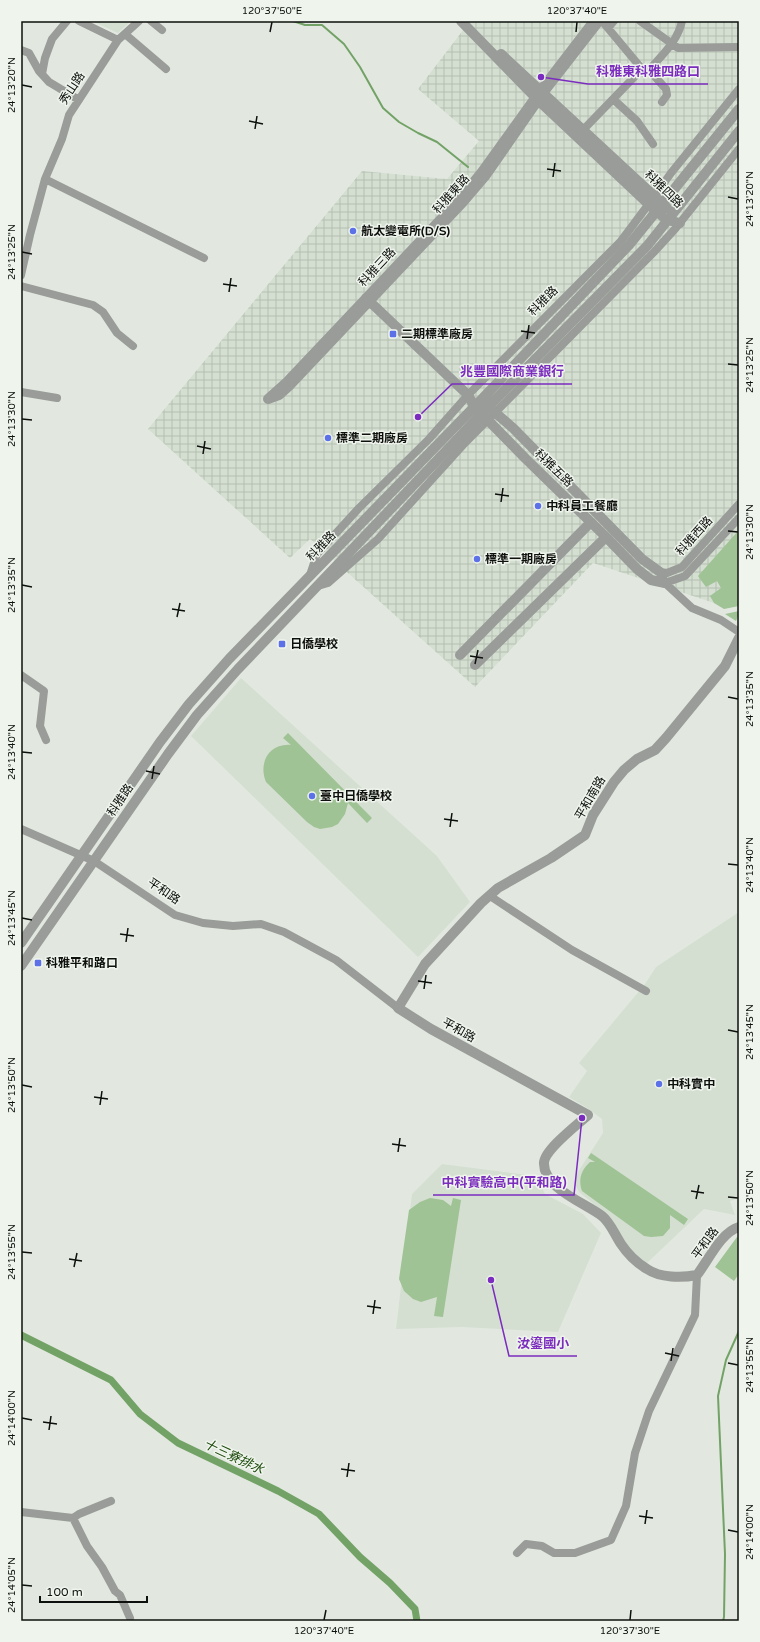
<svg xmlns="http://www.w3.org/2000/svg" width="760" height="1642" viewBox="0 0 760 1642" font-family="'Varela Round','Noto Sans TC',sans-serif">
<defs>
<pattern id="industrial-grid" width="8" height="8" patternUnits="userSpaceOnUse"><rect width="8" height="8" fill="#d4dfd1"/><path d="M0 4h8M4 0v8" fill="none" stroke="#b5beb2"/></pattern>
</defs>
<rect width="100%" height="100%" fill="#e2e8e0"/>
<path fill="#d4dfd1" d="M92,21H131L118,33Z
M241,678L437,856L470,902L418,957L191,736Z
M739,912V1198L730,1201L735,1215L704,1209L646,1264L632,1253L606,1214L579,1192L575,1184L576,1175L603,1133L602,1119L587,1108L569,1097L587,1071L579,1063L645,984L656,967Z
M442,1164L536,1176L545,1194L583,1214L601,1233L558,1332L462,1327L396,1329L412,1194Z"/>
<path fill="url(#industrial-grid)" d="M470,21H739V597L714,603L593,563L475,687L310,539L290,558L148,429L362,171L447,179L479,141L418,89Z"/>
<path fill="#9fc395" d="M739,530V606L724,609L714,603L710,596L721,588L717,581L706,587L698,576Z
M739,611V614L736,621L725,614Z
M288,733L372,818L367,823L348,803L345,814L338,824L332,827L320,829L314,827L307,822L266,782C258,763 269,743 291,745L283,738Z
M591,1153L688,1219L684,1225L670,1215V1228L663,1236L651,1237L644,1236L582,1191C578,1180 581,1170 590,1162H595L588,1158Z
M430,1198L443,1200L451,1206L453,1198L461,1200L443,1317L434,1316L437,1297L421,1302L413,1299L404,1291L399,1279L409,1210L420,1202Z
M737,1237L739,1239V1274L734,1281L715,1267Z"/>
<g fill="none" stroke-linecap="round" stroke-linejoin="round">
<path stroke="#73a266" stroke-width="2" d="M293,21L305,25H322L344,44L360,67L383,108L399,122L418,133L437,142L468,167
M723,1621L724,1617L725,1554L718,1396L726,1360L739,1331"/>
<path stroke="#73a266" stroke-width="7" d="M21,1335L111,1380L140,1414L178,1443L278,1491L319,1514L360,1557L390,1583L415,1609L417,1621"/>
<path stroke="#999c98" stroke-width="8" d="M79,21L118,40
M151,21L162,30
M602,21L642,69
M640,21L678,48L739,47
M608,28L614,21
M125,34L166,69
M21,50L29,53L39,71L49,82L79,100
M649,70L666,89L667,95L662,102
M42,74L45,58L52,39L67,21
M613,99L637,121L653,144
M583,130L642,69L649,70C662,55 678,41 682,21
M45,179L204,258
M21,275L30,235L45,179L62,139L69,115L118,40L139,21
M21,286L93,305L103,312L117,333L133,346
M21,392L57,398
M660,572L667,573L682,567L739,504
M310,575L317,554L359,508L429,439L468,395L621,241L654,197L671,173L739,89
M663,578L665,583L692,608L721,620L739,632
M665,583L685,576L739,518
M318,586L328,583L378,539L463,445L654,252L675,229L739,149
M21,675L44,691L40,726L46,740
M21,829L94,861L175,915L203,923L233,926L261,924L284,932L336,960L398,1008
M490,896L572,950L646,991
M21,1512L73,1518L79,1514L111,1501
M73,1518L87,1546L102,1567L115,1591L120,1595L130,1618
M517,1553L526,1544L542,1546L554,1553H575L611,1540L626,1506L635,1453L649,1411L695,1315L697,1275"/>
<path stroke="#999c98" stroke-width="10" d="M461,21L538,100L656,211L667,220L680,223
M594,21L541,90L482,172L460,199L287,382L268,399L279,395L289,386L463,202L486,175L543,93L599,21
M501,54L667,208
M366,298L468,395L474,406L526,459L606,537L637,569L651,580L665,583
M484,403L513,428L642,559L660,572
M739,638L725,666L666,738L655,750L637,759L624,770L614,782L593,815L585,835L551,858L498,888L481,903L425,964L398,1008L431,1029L588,1115C577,1125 544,1150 544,1163C543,1188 585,1203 602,1216C610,1222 615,1235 621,1244C627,1253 637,1263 647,1269C660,1278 682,1278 697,1275C708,1261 721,1232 739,1227
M460,655L591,522
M475,665L606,537
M21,943L160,742L189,704L229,659L481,400L629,245L739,109
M21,966L168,754L197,715L238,669L489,406L647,246L739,131"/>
</g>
<path fill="none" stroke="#0e100d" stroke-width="1.5" d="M270,32L272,22M576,32L577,22M22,85L32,87M249,121L263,124M255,129L257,116M547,169L561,171M553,177L555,163M728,197L738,199M22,252L32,254M223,284L237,286M229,292L231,278M521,331L535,333M527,339L529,325M728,364L738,365M22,419L32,420M197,446L211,449M203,454L205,441M495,494L509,496M501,502L503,488M728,531L738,532M22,585L32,587M172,609L185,611M177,617L180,603M470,656L483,658M475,664L478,650M728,697L738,699M22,752L32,753M146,771L160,774M152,779L154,766M444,819L458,821M450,827L452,813M728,864L738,865M22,918L32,920M120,934L134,936M126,942L128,928M418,981L432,983M424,989L426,975M728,1030L738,1032M22,1085L32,1087M94,1097L108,1099M100,1105L102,1091M392,1144L406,1146M398,1152L400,1138M691,1191L704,1193M728,1197L738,1198M696,1199L699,1185M22,1252L32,1253M69,1259L82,1261M74,1267L77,1253M367,1306L381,1308M373,1314L375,1300M665,1353L679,1356M671,1361L673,1348M728,1363L738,1365M22,1418L32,1420M43,1422L57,1424M49,1430L51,1416M341,1469L355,1471M347,1477L349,1463M639,1516L653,1518M645,1524L647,1510M728,1530L738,1532M22,1585L32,1586M324,1620L326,1610M630,1620L631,1610"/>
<g fill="#5c71e8" stroke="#eff5ed" stroke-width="1.5">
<circle cx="353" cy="231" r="4"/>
<rect x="389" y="330" width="8" height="8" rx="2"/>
<circle cx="328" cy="438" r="4"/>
<circle cx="538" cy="506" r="4"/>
<circle cx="477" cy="559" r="4"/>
<rect x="278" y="640" width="8" height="8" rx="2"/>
<circle cx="312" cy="796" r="4"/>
<rect x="34" y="959" width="8" height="8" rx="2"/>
<circle cx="659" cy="1084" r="4"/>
</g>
<g text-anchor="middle" stroke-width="3" stroke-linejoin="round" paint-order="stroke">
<g font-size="12" fill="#0e100d" stroke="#eff5ed">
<text transform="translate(72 88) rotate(-57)" y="4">秀山路</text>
<text transform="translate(664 189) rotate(44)" y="4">科雅四路</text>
<text transform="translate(451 194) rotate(-48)" y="4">科雅東路</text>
<text transform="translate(377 267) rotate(-47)" y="4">科雅三路</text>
<text transform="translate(543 301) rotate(-45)" y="4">科雅路</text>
<text transform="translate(554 468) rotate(44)" y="4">科雅五路</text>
<text transform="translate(694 536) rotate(-48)" y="4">科雅西路</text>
<text transform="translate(321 546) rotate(-46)" y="4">科雅路</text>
<text transform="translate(590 798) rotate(-60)" y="4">平和南路</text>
<text transform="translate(120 800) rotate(-56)" y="4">科雅路</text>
<text transform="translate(164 891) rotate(34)" y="4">平和路</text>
<text transform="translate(459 1030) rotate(29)" y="4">平和路</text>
<text transform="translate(705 1243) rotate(-54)" y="4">平和路</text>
</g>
<g font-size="12" font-weight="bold" fill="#0e100d" stroke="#eff5ed" text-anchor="start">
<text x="361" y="235">航太變電所(D/S)</text>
<text x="401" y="338">二期標準廠房</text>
<text x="336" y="442">標準二期廠房</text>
<text x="546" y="510">中科員工餐廳</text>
<text x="485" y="563">標準一期廠房</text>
<text x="290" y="648">日僑學校</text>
<text x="320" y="800">臺中日僑學校</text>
<text x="46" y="967">科雅平和路口</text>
<text x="667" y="1088">中科實中</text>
</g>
<g font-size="13" font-style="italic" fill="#1b490a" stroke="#eff5ed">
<text transform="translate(234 1456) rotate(25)" y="5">十三寮排水</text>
</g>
</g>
<path fill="none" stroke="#7b2cbf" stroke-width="1.5" d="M541 77L588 84H708M418 417L452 384H572M582 1118L574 1195H433M491 1280L509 1356H577"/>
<g fill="#7b2cbf" stroke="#eff5ed" stroke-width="1.5">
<circle cx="541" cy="77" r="4"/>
<circle cx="418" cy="417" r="4"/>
<circle cx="582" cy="1118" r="4"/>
<circle cx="491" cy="1280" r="4"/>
</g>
<g font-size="13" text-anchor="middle" font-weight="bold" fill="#7b2cbf" stroke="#eff5ed" stroke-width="3" stroke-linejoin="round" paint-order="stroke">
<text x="648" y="76">科雅東科雅四路口</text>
<text x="512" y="376">兆豐國際商業銀行</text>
<text x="504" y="1187">中科實驗高中(平和路)</text>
<text x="543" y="1348">汝鎏國小</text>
</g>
<rect width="760" height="1642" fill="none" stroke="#eff5ed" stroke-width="44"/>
<path d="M40 1596v6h107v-6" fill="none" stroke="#0e100d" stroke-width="2"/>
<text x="46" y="1596" font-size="12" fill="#0e100d" stroke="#eff5ed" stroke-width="3" paint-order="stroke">100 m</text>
<rect x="22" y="22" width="716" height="1598" fill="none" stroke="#0e100d" stroke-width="1.5"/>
<g font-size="10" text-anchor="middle" fill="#0e100d">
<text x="272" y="14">120°37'50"E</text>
<text x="577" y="14">120°37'40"E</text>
<text transform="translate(11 85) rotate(-90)" y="4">24°13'20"N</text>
<text transform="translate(749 199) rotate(-90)" y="4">24°13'20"N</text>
<text transform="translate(11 252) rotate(-90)" y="4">24°13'25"N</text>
<text transform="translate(749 365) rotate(-90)" y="4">24°13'25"N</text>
<text transform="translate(11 419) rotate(-90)" y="4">24°13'30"N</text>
<text transform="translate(749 532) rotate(-90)" y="4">24°13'30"N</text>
<text transform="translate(11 585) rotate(-90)" y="4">24°13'35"N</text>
<text transform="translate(749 699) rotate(-90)" y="4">24°13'35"N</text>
<text transform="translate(11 752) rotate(-90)" y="4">24°13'40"N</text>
<text transform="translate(749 865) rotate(-90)" y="4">24°13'40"N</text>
<text transform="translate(11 918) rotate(-90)" y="4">24°13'45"N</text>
<text transform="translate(749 1032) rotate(-90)" y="4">24°13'45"N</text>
<text transform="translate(11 1085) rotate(-90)" y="4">24°13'50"N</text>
<text transform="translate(749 1198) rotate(-90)" y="4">24°13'50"N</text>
<text transform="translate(11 1252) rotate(-90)" y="4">24°13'55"N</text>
<text transform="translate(749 1365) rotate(-90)" y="4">24°13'55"N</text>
<text transform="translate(11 1418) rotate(-90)" y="4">24°14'00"N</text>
<text transform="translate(749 1532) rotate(-90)" y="4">24°14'00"N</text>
<text transform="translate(11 1585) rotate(-90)" y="4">24°14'05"N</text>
<text x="324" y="1634">120°37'40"E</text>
<text x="630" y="1634">120°37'30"E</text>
</g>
</svg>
